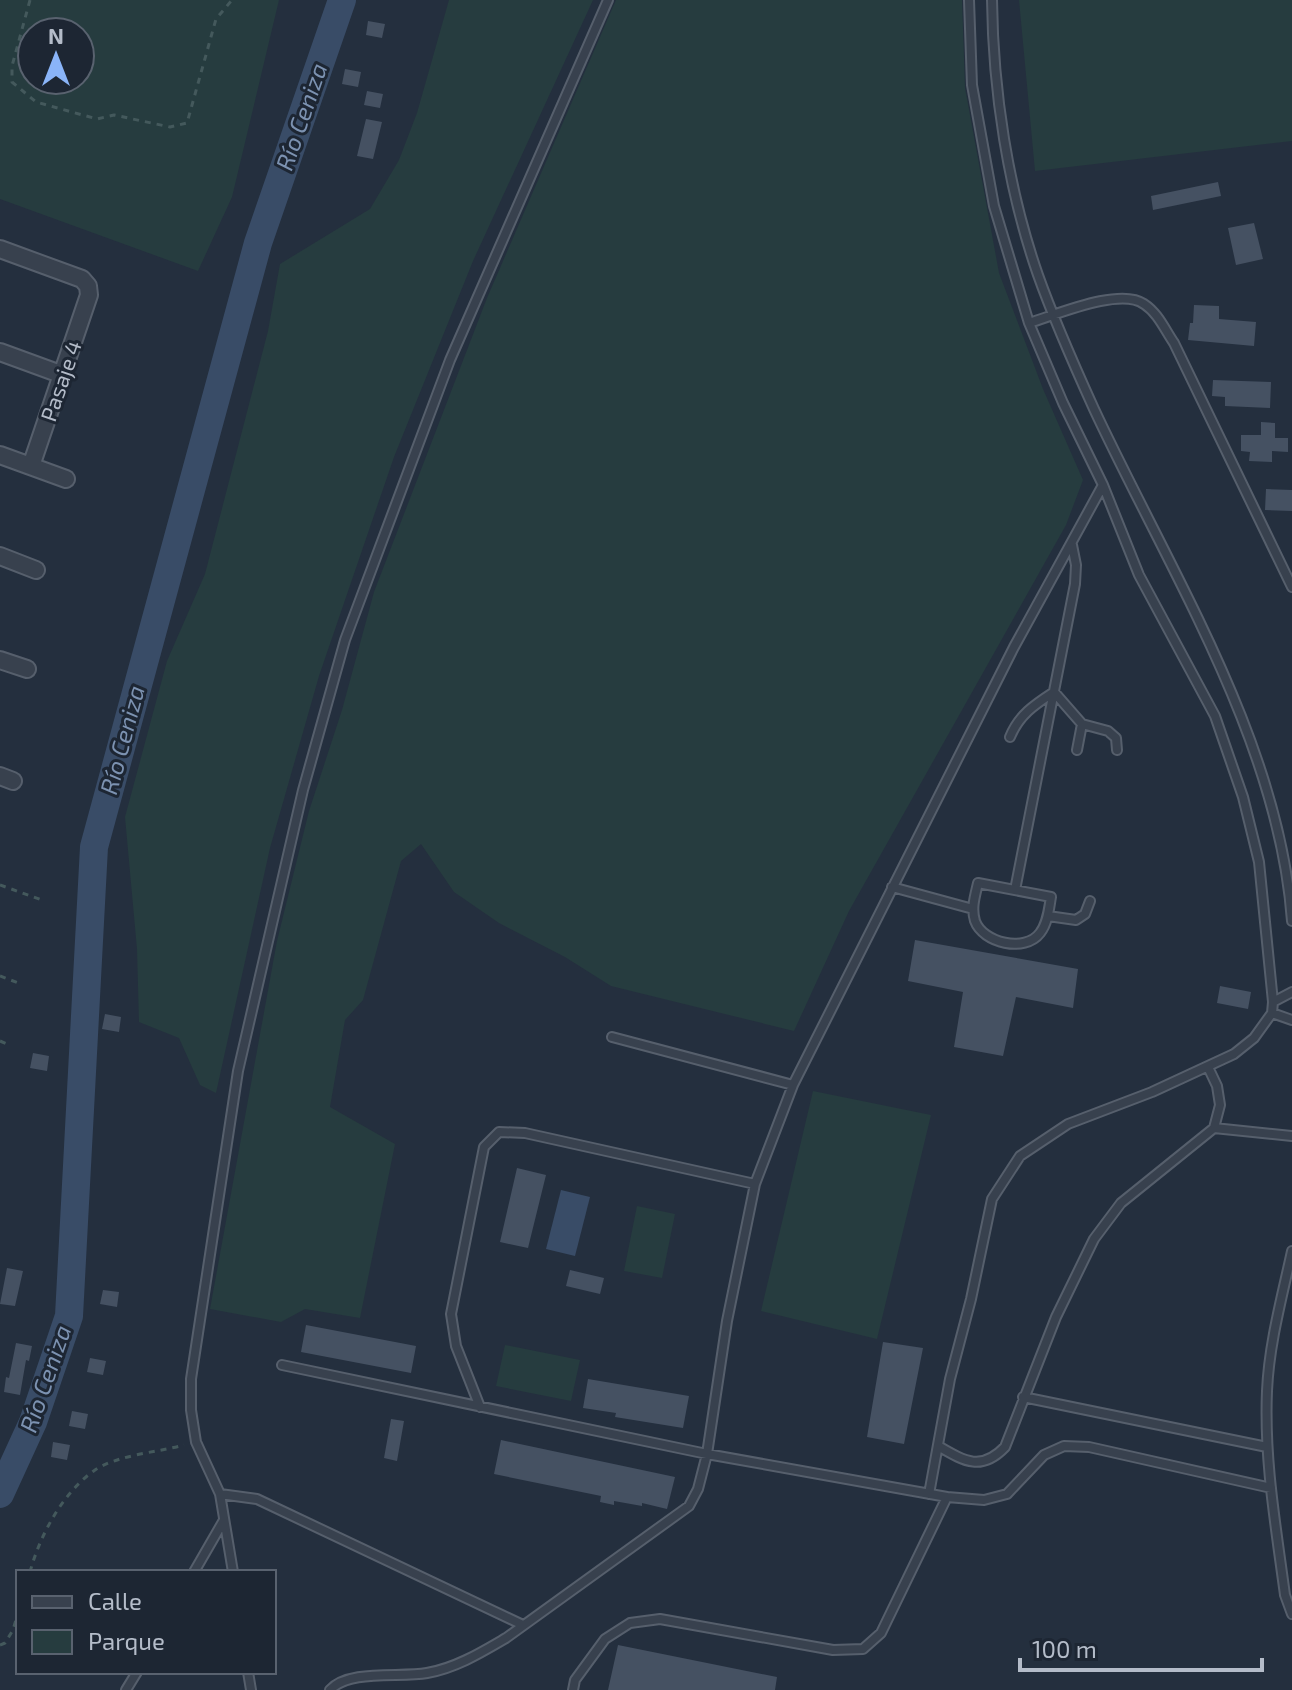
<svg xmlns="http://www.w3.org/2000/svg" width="1292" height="1690" viewBox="0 0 1292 1690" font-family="'Exo 2',sans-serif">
<rect width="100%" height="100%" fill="#242f3e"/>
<path fill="#263c3f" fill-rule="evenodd" d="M0,0H279L232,197L198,271L0,199ZM32,32H80V80H32Z
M449,0H593L473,261L394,457L319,676L270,848L216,1093L200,1085L179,1038L139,1022L137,949L125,817L167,661L205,574L268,331L280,264L370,209L399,160L417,113Z
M616,0H962L965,88L999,273L1043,389L1083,480L1066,525L849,911L794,1031L611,986L565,957L499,923L454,892L421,844L401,861L363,1000L345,1020L330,1107L395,1144L360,1318L305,1309L281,1322L210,1309L277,941L309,811L342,710L374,592L487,298Z
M1019,0H1292V141L1035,171Z
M813,1091L931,1115L877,1339L761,1311Z
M637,1206L675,1214L662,1278L624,1271Z
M505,1345L580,1360L571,1401L496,1386Z"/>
<path fill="#394c67" d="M561,1190L590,1197L575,1256L546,1249Z"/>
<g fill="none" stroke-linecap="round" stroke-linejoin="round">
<path stroke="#394c67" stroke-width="28" d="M0,1494L33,1422L69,1316L94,847L258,243L342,0"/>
</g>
<path fill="#455162" d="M368,21L385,24L382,38L366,35Z
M345,69L361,72L358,87L342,84Z
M367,91L383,94L380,108L364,105Z
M366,119L382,122L373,159L357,156Z
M1218,182L1221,196L1153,210L1151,196Z
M1254,223L1263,259L1236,265L1228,228Z
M1194,305L1219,306V319L1256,322L1254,346L1188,340L1190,323H1193Z
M1213,380L1271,382L1270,408L1225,406V397L1212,396Z
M1261,422L1275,423V438H1288V452L1272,451V462L1249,461L1250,452L1241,451V435H1261Z
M1266,489L1292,490V511L1265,510Z
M915,940L1078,969L1073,1008L1016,997L1003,1056L954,1047L963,992L908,981Z
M1220,986L1251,992L1248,1009L1217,1003Z
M105,1014L121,1017L119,1032L102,1029Z
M33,1053L49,1056L47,1071L30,1068Z
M517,1168L546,1175L528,1248L500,1242Z
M7,1268L23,1271L15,1306L0,1304Z
M570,1270L604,1278L600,1294L566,1286Z
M103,1290L119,1292L117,1307L100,1304Z
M306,1325L416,1346L411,1373L301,1352Z
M883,1342L923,1348L904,1444L867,1437Z
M16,1343L32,1346L29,1361L26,1360L20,1395L4,1392L6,1377L9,1378Z
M90,1358L106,1361L103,1375L87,1372Z
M588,1379L689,1396L683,1428L615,1417L616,1413L583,1408Z
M72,1411L88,1414L85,1429L69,1426Z
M391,1419L404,1421L397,1461L384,1458Z
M501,1440L675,1477L667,1509L642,1503V1506L614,1501V1505L600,1502L601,1496L494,1474Z
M53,1442L70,1445L67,1460L51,1457Z
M618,1645L777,1677L775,1690H608Z"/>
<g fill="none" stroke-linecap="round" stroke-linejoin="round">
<defs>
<path id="service" d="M992,0C993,91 1008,189 1038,275C1054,320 1074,365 1094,409C1169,570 1279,741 1292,921
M1029,323C1056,315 1120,287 1144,304C1158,313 1165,330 1174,343L1292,587
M1082,724L1108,731L1116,738L1117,750
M1010,737C1019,715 1034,705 1054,692L1082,724L1077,750
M978,883L1051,897C1049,908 1048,923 1040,933C1025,953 983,943 975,921C971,908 975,896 978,883Z
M892,887L973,909
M1015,890L1075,584L1076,565L1072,545
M1048,916L1076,920L1085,914L1090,901
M1273,1002L1292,992
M1272,1013L1292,1020
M612,1037L793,1085
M1214,1128L1292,1136
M1292,1251C1282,1297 1269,1344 1267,1391C1264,1460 1276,1527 1285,1595L1292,1614
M282,1365L707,1454L947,1497L881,1633L863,1649L833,1650L660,1619L630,1623L605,1639L575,1680L573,1690
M1023,1397L1267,1447
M480,1407L456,1346L451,1314L484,1147L499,1132L525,1133L755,1184
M938,1446C964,1461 981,1472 1005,1447L1056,1317L1094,1239L1121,1203L1214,1128L1220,1105L1217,1086L1208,1067
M220,1494L257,1499L523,1625
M929,1494L950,1379L971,1299L992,1199L1020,1156L1068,1124L1152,1092L1234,1054L1254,1038L1272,1013L1273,1002L1259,862L1243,797L1215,716L1139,575L1103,485L1063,403L1029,323L994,206L972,85L969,0
M947,1497L984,1500L1007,1494L1044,1455L1064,1446L1089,1447L1271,1488
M194,1572L224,1520
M233,1572L220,1494L196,1442L191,1410V1379L238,1071L303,790L345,640L450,360L608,0
M248,1672L251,1690
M126,1690L137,1672
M330,1690C349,1669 400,1678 427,1673C456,1668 482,1652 506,1638L689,1506L698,1489L707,1454L727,1321L755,1184L793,1085L1014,647L1103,485"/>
<path id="minor" d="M0,249L82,279L88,286L89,295L31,466
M0,352L63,375
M0,455L66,479
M0,556L36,570
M0,660L27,669
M0,776L13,781"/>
</defs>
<use href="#service" stroke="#565f6c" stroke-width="12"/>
<use href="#minor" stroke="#565f6c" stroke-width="20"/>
<path stroke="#44595c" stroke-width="3" stroke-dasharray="6 6" stroke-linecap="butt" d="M30,0L12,66V82L36,102L97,119L114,115L170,127L187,123L216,19L232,0
M0,885L42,900
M0,976L21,984
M0,1041L7,1044
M30,1572C40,1535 63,1492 95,1470C117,1455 159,1452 184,1445
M0,1645L5,1643L13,1630L18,1613"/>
<use href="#service" stroke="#38414e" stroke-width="8"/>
<use href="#minor" stroke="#38414e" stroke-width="16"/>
</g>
<g text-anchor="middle" stroke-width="6" stroke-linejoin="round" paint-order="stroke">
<g font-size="22" fill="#b4bcc9" stroke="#1d2633">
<text transform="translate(61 381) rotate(-71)" y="8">Pasaje 4</text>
</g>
<g font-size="24" font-style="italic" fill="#7c92b1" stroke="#1d2633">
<text transform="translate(302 117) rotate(-71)" y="8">Río Ceniza</text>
<text transform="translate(123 740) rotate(-75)" y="8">Río Ceniza</text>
<text transform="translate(46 1379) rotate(-71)" y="8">Río Ceniza</text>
</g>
</g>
<rect x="16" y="1570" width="260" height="104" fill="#1d2633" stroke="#59626f" stroke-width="2"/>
<rect x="32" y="1596" width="40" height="12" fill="#38414e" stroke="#59626f" stroke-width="2"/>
<text x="88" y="1610" font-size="24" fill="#b4bcc9">Calle</text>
<rect x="32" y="1630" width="40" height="24" fill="#263c3f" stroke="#59626f" stroke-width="2"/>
<text x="88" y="1650" font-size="24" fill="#b4bcc9">Parque</text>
<g transform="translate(56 56)"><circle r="38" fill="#1d2633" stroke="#59626f" stroke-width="2"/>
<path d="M0-6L14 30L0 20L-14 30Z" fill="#8ab4f8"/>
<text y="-12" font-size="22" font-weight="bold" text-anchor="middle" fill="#b4bcc9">N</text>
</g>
<path d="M1020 1658v12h242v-12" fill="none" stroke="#b4bcc9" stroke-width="4"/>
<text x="1032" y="1658" font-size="24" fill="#b4bcc9" stroke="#1d2633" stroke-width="6" paint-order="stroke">100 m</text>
</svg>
